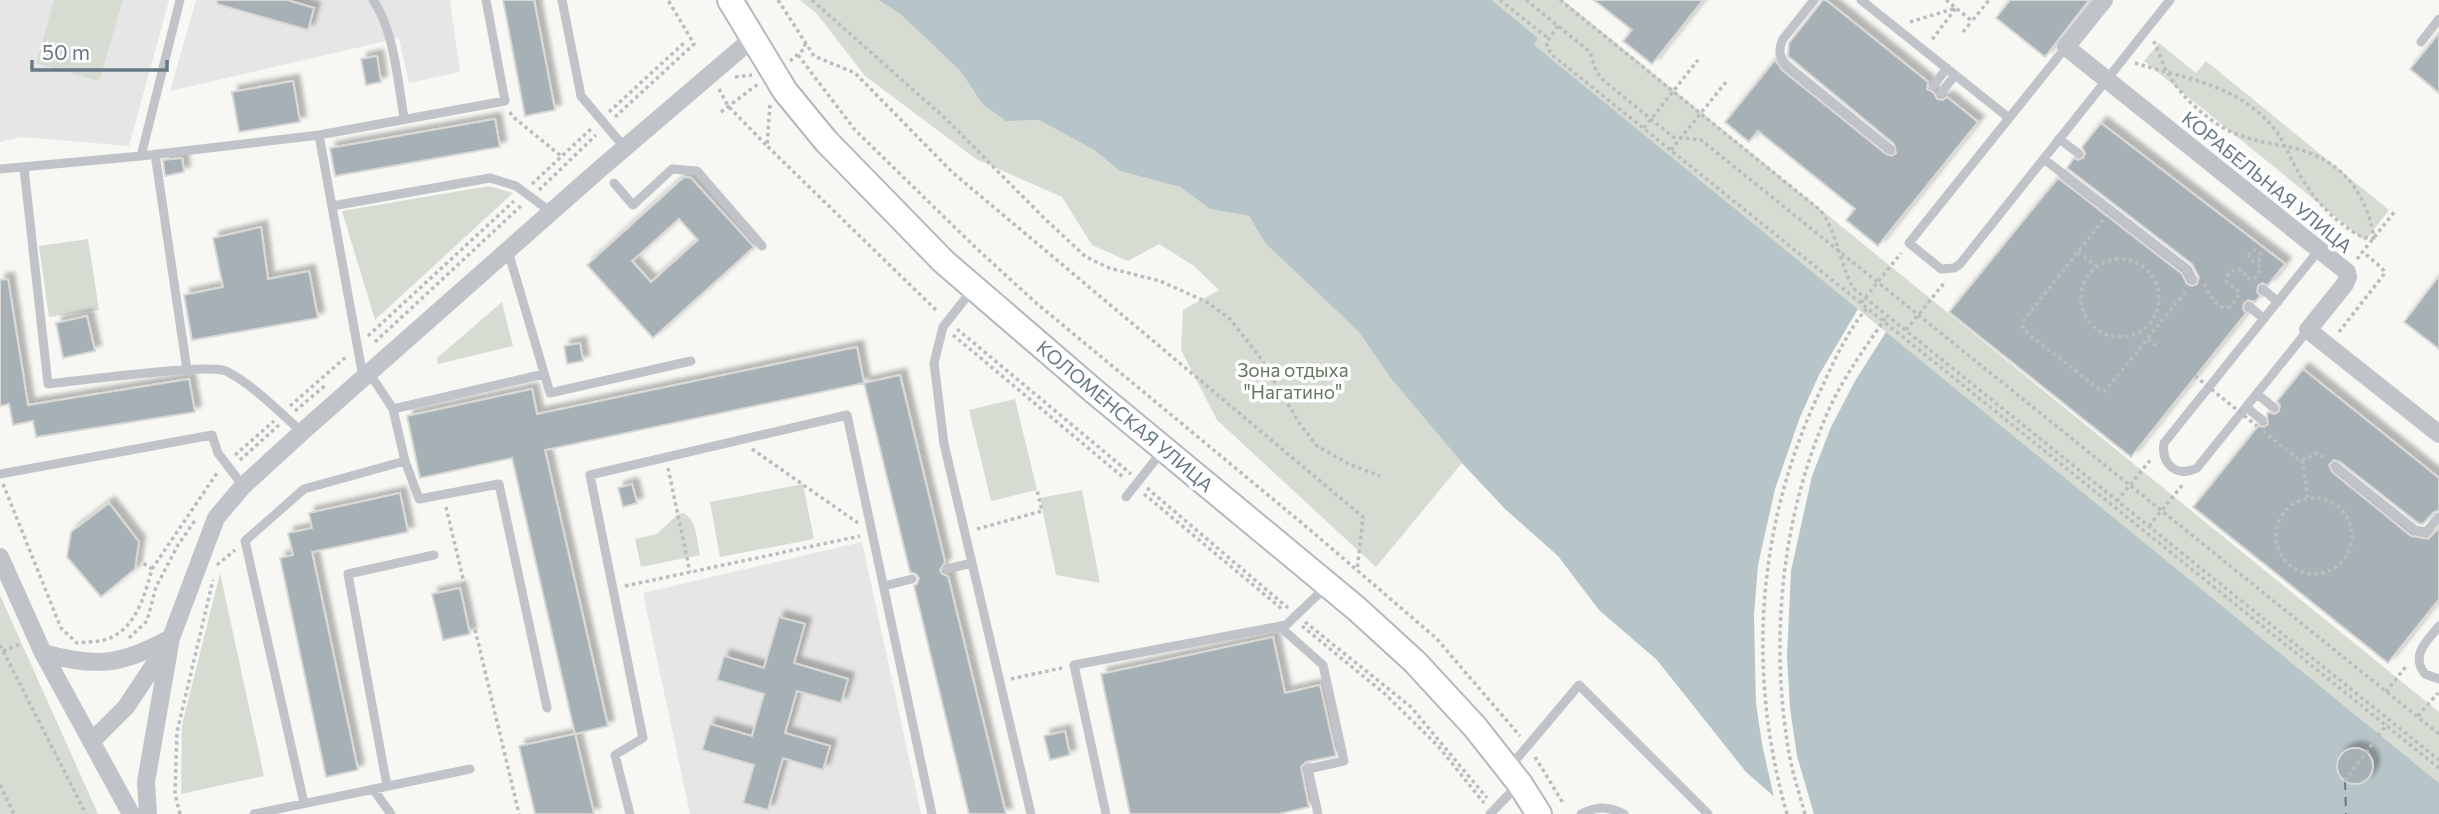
<svg xmlns="http://www.w3.org/2000/svg" width="2439" height="814" viewBox="0 0 2439 814" font-family="Commissioner,sans-serif">
<defs>
<filter id="shadow"><feDropShadow dx="6" dy="-6" stdDeviation="2" flood-color="#0004"/></filter>
</defs>
<rect width="100%" height="100%" fill="#f7f7f4"/>
<path fill="#e5e6e5" d="M0,0H169L129,146L21,137L0,142Z
M196,0H450L460,72L409,83L399,38L170,91Z
M862,542L921,814H690L643,593Z"/>
<path fill="#d7dcd3" d="M54,0H123L99,81L36,63Z
M800,0H878L899,13L930,42L961,72L983,105L1006,121L1039,120L1094,150L1120,171L1180,187L1210,209L1249,216L1265,243L1359,332L1389,376L1462,463L1376,567L1217,420L1181,350L1183,310L1219,290L1194,266L1159,244L1128,261L1092,245L1062,197L976,159L865,76L817,14Z
M1492,0H1563L2439,712V783L1533,45L1538,38Z
M2159,43L2196,73L2206,61L2389,210L2365,241L2144,61Z
M489,186L513,193L375,320L342,211Z
M88,239L99,310L49,317L39,246Z
M502,302L513,346L438,364L437,358Z
M1015,399L1037,490L991,501L969,410Z
M803,484L814,539L720,557L710,502Z
M1082,490L1100,583L1056,575L1040,498Z
M683,513C697,519 697,542 700,555L641,567L635,539L657,534L678,514Z
M220,573L264,776L181,794L182,725Z
M0,595L98,814H0Z"/>
<path fill="#b7c4c8" d="M878,0H1492L1538,38L1534,45L2439,783V814H1794L1746,772L1657,660L1599,610L1558,556L1505,509L1462,463L1389,376L1359,332L1265,243L1249,216L1210,209L1180,187L1120,171L1094,150L1039,120L1006,121L983,105L961,72L930,42L899,13Z"/>
<path fill="#f7f7f4" d="M1858,309L1886,332L1855,381L1831,427L1812,476L1791,571L1787,656L1790,708L1797,756L1814,814H1789L1775,802L1762,744L1756,704L1754,615L1758,565L1775,489L1800,417L1819,375Z"/>
<g fill="none" stroke-linecap="round" stroke-linejoin="round">
<path stroke="#627a81" stroke-width="2" stroke-dasharray="9 7" stroke-linecap="butt" d="M2345,781L2346,814"/>
</g>
<path fill="#a7b0b5" stroke="#d8d8d6" stroke-width="2" fill-rule="evenodd" filter="url(#shadow)" d="M217,0H287L314,8L308,30L217,4Z
M503,0H534L555,110L525,116Z
M1594,0H1703L1652,64L1623,41L1632,30Z
M1823,0H1826L1928,82L1927,89L1934,93L1937,99L1943,100L1947,97L1978,122L1878,246L1846,220L1855,209L1758,131L1749,142L1725,122L1775,60L1782,70L1886,154L1892,156L1896,153L1894,144L1788,56L1789,43Z
M2010,0H2089L2045,57L1996,18Z
M2439,33V93L2410,69Z
M377,56L381,82L366,85L361,59Z
M293,81L300,122L239,132L232,92Z
M495,119L500,147L335,176L330,148Z
M2101,123L2285,264L2268,285L2262,283L2258,286L2257,292L2260,296L2255,302L2248,300L2244,303L2243,309L2246,313L2131,457L1949,312L2058,178L2182,274L2187,284L2192,286L2197,284L2199,277L2192,264L2067,168L2074,158L2078,160L2083,158L2085,153L2082,147Z
M182,158L184,172L165,176L163,160Z
M684,177L691,178L754,247L653,338L587,265ZM679,219L698,240L651,282L632,261Z
M261,227L268,279L309,271L318,318L192,340L184,295L223,287L213,238Z
M2439,276V349L2404,322Z
M8,279L28,405L189,379L195,412L36,437L33,421L13,425L9,404L0,406V280Z
M87,316L95,351L63,358L56,323Z
M580,343L583,361L567,364L564,346Z
M857,347L864,383L545,450L608,726L575,734L512,458L420,478L407,416L532,389L537,414Z
M2303,369L2439,478V510L2434,512L2423,524L2418,523L2340,462L2334,460L2329,465L2332,472L2411,536L2428,539L2439,528V599L2388,663L2193,507L2258,426L2264,427L2268,424L2267,415L2268,412L2275,414L2279,411L2280,405L2277,401Z
M900,375L945,562L940,570L942,574L948,576L1006,814H969L914,586L917,584L919,578L916,574L910,572L864,383Z
M632,484L637,503L623,507L618,488Z
M400,493L408,532L312,552L358,770L326,777L280,558L293,555L288,533L312,528L309,513Z
M109,503L139,542L135,569L101,597L67,557L71,532Z
M460,588L470,634L443,640L432,594Z
M779,617L805,624L794,663L848,679L841,703L797,691L785,733L830,746L823,770L783,758L768,810L743,803L754,765L702,750L710,724L752,736L764,694L717,680L724,656L764,668Z
M1273,637L1285,693L1320,685L1336,756L1306,762L1301,767L1309,807L1278,814H1130L1101,674Z
M1065,731L1070,755L1050,760L1044,736Z
M575,734L594,814H535L519,746Z
M2337 766a18 18 0 1 1 36 0a18 18 0 1 1-36 0Z"/>
<g fill="none" stroke-linecap="round" stroke-linejoin="round">
<defs>
<path id="secondary" d="M730,0L785,91L826,141L944,262L1095,392L1357,609L1415,662L1475,727L1520,784L1539,814"/>
</defs>
<use href="#secondary" stroke="#b2b8bc" stroke-width="28"/>
<path stroke="#babdbf" stroke-width="3.5" stroke-dasharray="3.5 3.5" stroke-linecap="butt" d="M778,0L814,56L855,73L952,172L1363,517L1357,571
M812,0L946,119L1044,218L1086,257L1109,268L1160,281L1207,302L1230,319L1259,356L1300,424L1317,446L1349,464L1380,476
M1500,0L1548,38
M1526,0L1590,52L1596,71L1603,80L1673,137L1701,140L2439,734
M1560,0L1820,210C1835,227 1841,266 1853,288L2439,760
M1946,0L1972,21L1989,0
M1910,22L1956,8L1931,41
M1558,26L1546,43L1551,54L2439,768
M1963,32L1972,21
M798,55L855,130L976,248L1035,302L1309,529L1436,638L1520,736
M790,61L804,49L805,44
M2135,63C2172,75 2219,82 2250,106C2260,113 2269,122 2277,132C2285,144 2290,157 2297,170C2309,192 2325,212 2345,226C2354,233 2362,239 2374,238C2366,189 2338,157 2289,147C2266,142 2243,140 2222,127C2201,114 2181,96 2169,75C2162,64 2159,51 2153,40
M735,77L752,75
M719,89L728,106L767,146
M770,105L767,146L938,312
M510,112L512,116L561,156
M609,112L685,42
M721,112L758,84
M615,117L694,44L668,0
M1644,128L1698,60
M1671,150L1726,82
M532,184L593,127
M539,190L596,135
M2103,220L2024,320L2022,325L2025,331L2099,389L2105,391L2187,290
M2249 256a6 6 0 1 1 12 0a6 6 0 1 1-12 0Z
M2078,252L2096,266
M2081 298a39 39 0 1 1 78 0a39 39 0 1 1-78 0Z
M2357,259L2395,211
M2204,284C2211,295 2215,310 2230,307L2239,295L2237,289L2227,283L2228,274L2236,269L2243,271L2248,279H2254L2261,269L2257,262
M1861,303L1901,253
M957,329L1131,474
M1906,330L1945,282
M2339,332L2385,273L2382,268L2363,252
M953,335L1124,478
M368,336L514,201
M2148,339L2159,348
M375,342L523,204
M290,406L347,356
M295,411L327,384
M2263,431L2298,459H2306L2317,453L2326,459
M752,449L858,523
M235,455L274,421
M240,460L279,425
M2302,460L2308,499
M668,468L690,572
M3,484L61,628L77,643C87,642 101,642 110,638C137,626 145,594 152,569L143,563
M1147,488L1288,608
M1144,494L1283,610
M2276 536a38 38 0 1 1 76 0a38 38 0 1 1-76 0Z
M2117,501L2152,458
M446,507L519,814
M2149,526L2184,483
M977,529L1042,511L1037,490
M217,565L235,550
M152,569L217,473
M625,586L860,536
M1305,622L1411,707L1487,798
M1302,626L1385,694L1438,746L1484,803
M129,638L147,621L156,587L178,545L196,519
M0,645L86,814
M3,651L20,644
M1011,679L1062,668
M2386,692L2407,665
M2418,716L2438,693
M1535,757L1563,803
M2345,781L2387,724
M0,785L14,814
M180,814L175,794L177,732L213,580
M1787,814C1746,671 1757,521 1822,387C1834,361 1848,330 1867,308
M1805,814C1799,792 1791,769 1788,747C1770,637 1782,518 1826,416C1841,380 1865,348 1887,316"/>
<path stroke="#c0c4c8" stroke-width="9" d="M373,0C394,30 398,82 404,118
M562,0L581,96L625,148
M1814,0L1783,39C1778,50 1779,56 1786,65L1890,149
M1861,0L2009,118
M2421,42L2439,19
M2066,47L1909,243L1941,269L1954,268L1960,264L2170,0
M1933,86L1947,68
M1941,93L1955,75
M2059,139L2078,153
M155,154L187,370
M141,156L180,0
M2044,159L2188,270L2192,279
M24,168L48,384C76,381 209,363 226,371C255,386 278,411 302,432
M0,169L141,156L319,135
M614,183L633,205L672,169L697,171L762,246
M332,206L490,178L516,186L551,212
M508,251L550,393L691,361
M972,290L943,327L934,363L944,444L1031,814
M2264,290L2278,302
M2250,307L2264,319
M2308,330L2197,468C2176,478 2161,464 2164,443L2319,250
M370,374L393,409L405,461L419,499L499,484L547,708
M363,377L319,135L505,101L486,0
M2257,394L2273,407
M2246,407L2262,420
M393,409L544,374
M2336,467L2415,530L2426,532L2439,517
M0,474L212,435L218,453L243,486
M1126,497L1163,450
M947,569L972,563
M884,586L912,579
M1279,626L1323,665L1344,761L1308,769L1318,814
M2439,626C2427,641 2410,655 2425,674L2439,679
M1509,768L1579,685L1708,814
M387,786L348,574L434,555
M373,789L391,814
M304,803L245,541L304,489L405,461
M254,814L470,769
M630,814L615,755L643,738L590,475L847,415L932,814
M1106,814L1074,665L1286,625L1327,586
M1490,814L1518,785
M1581,814C1596,806 1608,806 1624,814"/>
<path stroke="#c0c4c8" stroke-width="18" d="M2104,0L2066,47L2347,272L2348,277L2345,284L2308,330L2439,434
M0,557L43,653L131,814
M43,653C97,668 122,665 171,638
M92,741L126,707L168,644
M148,814L146,782L171,638L216,518L243,486L302,432L601,168L752,39"/>
<use href="#secondary" stroke="#fff" stroke-width="24"/>
<path stroke="#babdbf" stroke-width="3.5" stroke-dasharray="3.5 3.5" stroke-linecap="butt" d="M2195,376L2257,426"/>
</g>
<g text-anchor="middle" stroke-width="7" stroke-linejoin="round" paint-order="stroke">
<g font-size="19" fill="#667985" stroke="#fff">
<text transform="translate(2267 182) rotate(39)" y="7">КОРАБЕЛЬНАЯ УЛИЦА</text>
<text transform="translate(1125 416) rotate(40)" y="7">КОЛОМЕНСКАЯ УЛИЦА</text>
</g>
<g font-size="19" fill="#667761" stroke="#fff">
<text x="1293" y="377">Зона отдыха<tspan x="1293" dy="22">"Нагатино"</tspan></text>
</g>
</g>
<path d="M32 60v10h135v-10" fill="none" stroke="#667985" stroke-width="3.5"/>
<text x="42" y="60" font-size="21" fill="#667985" stroke="#ffffff" stroke-width="5" paint-order="stroke">50 m</text>
</svg>
